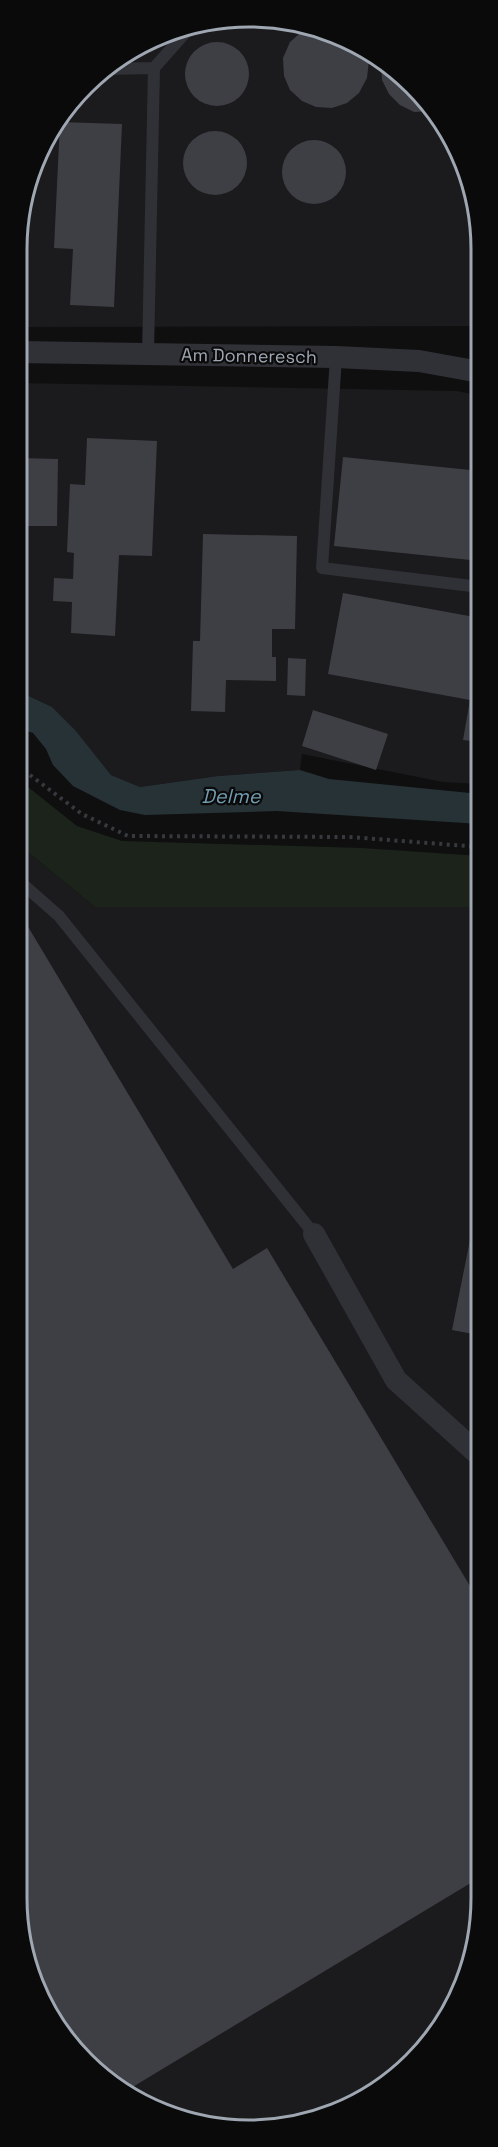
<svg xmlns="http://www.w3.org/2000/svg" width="498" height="2147" viewBox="0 0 498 2147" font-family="'Space Grotesk',sans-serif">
<rect width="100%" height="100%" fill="#0f0f10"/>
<path fill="#1b1b1d" d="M280,19L352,41L414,85L458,146L480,219V326L18,327L19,218L48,132L108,64L189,24Z
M18,383L457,391L480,396V784L443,782L302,754L300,770L218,776L140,787L111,775L76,731L52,707L18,691Z
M18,844L95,907H480L479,1929L451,2014L391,2082L323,2118L233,2130L146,2106L74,2052L17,1898Z"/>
<path fill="#1b231b" d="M18,779L77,826L122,841L362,848L480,856V907H95L18,844Z"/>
<path fill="#273236" d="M18,691L52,707L76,731L111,775L140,787L218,776L300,770L329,779L480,794V824L277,811L145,815L120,810L73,786L53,765L46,749L33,733L18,728Z"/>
<path fill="#3e3f44" d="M307,27L352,41L366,50L369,60L367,78L359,93L347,103L332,108L316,107L302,101L290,90L284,76L283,58L290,42Z
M185 74a32 32 0 1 1 64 0a32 32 0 1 1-64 0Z
M381,61L414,85L433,111L414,112L400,105L389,94L382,80Z
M60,122L122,124L114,307L70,305L73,249L54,248Z
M183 163a32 32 0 1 1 64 0a32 32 0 1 1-64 0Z
M282 172a32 32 0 1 1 64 0a32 32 0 1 1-64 0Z
M472,193L480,219V245H472Z
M87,438L157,441L152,556L119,555L115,636L71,633L72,602L53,601L54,578L73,579L74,553L67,552L70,484L85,485Z
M343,457L480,471V561L334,546Z
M18,458L58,459L57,526H18Z
M203,534L297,536L295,629H272V657H276V681L226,680L225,712L191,711L193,641H200Z
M343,593L480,618V642L475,668H480V742L463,740L470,700L328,674Z
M288,658L306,659L305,696L287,695Z
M313,710L388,734L376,770L302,746Z
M18,910L233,1269L267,1248L479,1601V1878L126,2091L74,2052L34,1987L16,1898Z
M478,1200L479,1201V1351L470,1349L473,1334L452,1330Z"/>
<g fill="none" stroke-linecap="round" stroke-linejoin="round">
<path stroke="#36393d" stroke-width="4" stroke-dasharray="3 4.5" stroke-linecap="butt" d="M18,766L82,814L128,836L350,837L480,847"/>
<path stroke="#303136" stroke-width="12" d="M104,69L154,68
M148,354L154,68L193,24
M336,357L322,568L480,587
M18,880L59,916L314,1234
M410,2060L455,2001"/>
<path stroke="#303136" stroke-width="22" d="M18,352L336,357L419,361L480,372
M314,1234L396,1380L479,1455"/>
</g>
<g text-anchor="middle" stroke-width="4.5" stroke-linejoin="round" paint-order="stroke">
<g font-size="18" fill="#9fa7b2" stroke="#0a0a0b">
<text transform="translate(249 356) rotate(1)" y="6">Am Donneresch</text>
</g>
<g font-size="20" font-style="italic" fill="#739cb0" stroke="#0a0a0b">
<text x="231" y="803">Delme</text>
</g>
</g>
<path d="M0 0H498V2147H0ZM249 27H249A222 222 0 0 1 471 249V1898A222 222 0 0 1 249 2120H249A222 222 0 0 1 27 1898V249A222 222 0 0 1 249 27Z" fill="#0a0a0b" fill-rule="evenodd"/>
<path fill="none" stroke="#9fa7b2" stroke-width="3" d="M249 27H249A222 222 0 0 1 471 249V1898A222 222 0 0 1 249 2120H249A222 222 0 0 1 27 1898V249A222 222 0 0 1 249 27Z"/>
</svg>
